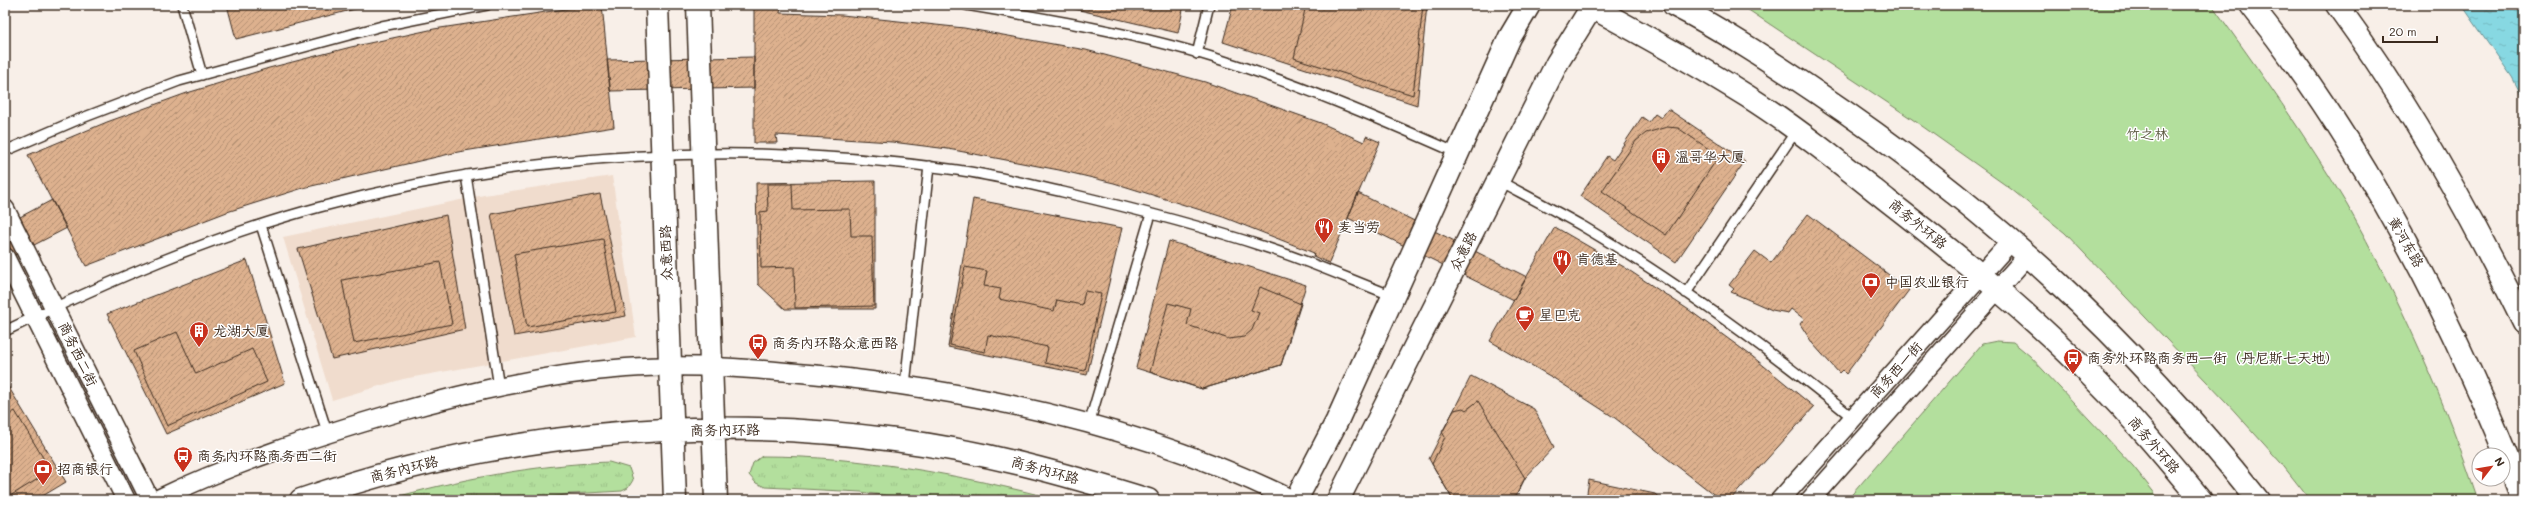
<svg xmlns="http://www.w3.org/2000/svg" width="2529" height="505" viewBox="0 0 2529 505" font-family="Mali,'LXGW WenKai TC',sans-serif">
<defs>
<pattern id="grass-tufts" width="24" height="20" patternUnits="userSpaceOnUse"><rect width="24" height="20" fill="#b3df9d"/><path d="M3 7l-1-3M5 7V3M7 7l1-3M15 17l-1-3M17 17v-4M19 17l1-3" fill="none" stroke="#9bc087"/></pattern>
<pattern id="water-ripples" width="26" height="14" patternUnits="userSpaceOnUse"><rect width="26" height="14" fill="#87d8e2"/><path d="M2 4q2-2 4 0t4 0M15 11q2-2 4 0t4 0" fill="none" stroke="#75bac1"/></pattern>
<pattern id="building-hatch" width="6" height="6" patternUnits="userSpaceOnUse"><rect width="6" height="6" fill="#ddb18e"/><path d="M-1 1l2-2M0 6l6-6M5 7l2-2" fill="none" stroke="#b49073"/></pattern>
</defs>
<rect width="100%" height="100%" fill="#f8efe8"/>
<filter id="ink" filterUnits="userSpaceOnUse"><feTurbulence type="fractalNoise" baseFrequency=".025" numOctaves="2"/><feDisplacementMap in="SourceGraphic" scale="8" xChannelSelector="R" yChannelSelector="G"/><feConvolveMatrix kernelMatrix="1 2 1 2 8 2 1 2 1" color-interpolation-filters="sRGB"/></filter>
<g filter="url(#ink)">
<path fill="#f0dccd" d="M612,176L636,337L403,379L332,400L283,237L484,195Z"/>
<path fill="url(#grass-tufts)" stroke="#77845e" d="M762,456C863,456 961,475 1059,500H915L861,492L765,487L756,483L749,475L753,463Z
M609,462L629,468L633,480L628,488L622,491L571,494L533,500H386C458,479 534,465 609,462Z"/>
<path fill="#b3df9d" stroke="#77845e" d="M1741,5H2212C2259,70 2306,136 2347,205C2400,299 2444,398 2478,500H2310L2281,463L2227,403L2065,233L2011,189L1912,119Z
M1997,341L2013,342L2030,356L2133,466L2160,500H1847L1982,344Z"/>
<path fill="url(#water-ripples)" stroke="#699294" d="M2462,5H2524V100L2512,77Z"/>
<path fill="url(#building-hatch)" stroke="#3b2a1e" d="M227,5H371L236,39Z
M592,5H602L614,127L458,152L303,188L227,212L86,266L28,155L107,122L187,93L269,68L351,47L434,29Z
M754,5L781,6L780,13L842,15L964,28L1086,50L1205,82L1321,123L1364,142L1366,136L1380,142L1329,263L1313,256L1314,253L1223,217L1114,183L1059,170L948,149L892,142L776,135L777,143H754Z
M1058,5H1184L1178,33Z
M1233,5H1427L1417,105L1223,42Z
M1306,5H1423L1413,95L1294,58Z
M754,57V88L610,91L607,60Z
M1668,109L1745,161L1676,262L1580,196L1607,156L1613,160L1642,117L1649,122L1655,114L1661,118Z
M1667,127L1678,128L1719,156L1666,235L1602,191L1636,141L1646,133Z
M875,181V309H785L758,284L756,183Z
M767,184H792L793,210L850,209L851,236H872L874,306L795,308L794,267L761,268L760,212L768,211Z
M1358,193L1527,277L1514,300L1348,218Z
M600,194L626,316L514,336L491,214Z
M973,199L1122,228L1087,375L948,347Z
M52,200L67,228L5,260V225Z
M1808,214L1909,290L1846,374L1842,370L1839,373L1813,344L1800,324L1804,319L1791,309L1788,313L1772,310L1731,292L1734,289L1729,285L1755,251L1771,263Z
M446,215L465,329L332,359L298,249Z
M1555,227L1624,267L1689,310L1753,357L1814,407L1730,500H1721L1615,418L1555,379L1490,341Z
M603,239L616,312L527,327L514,254Z
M1169,241L1306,285L1281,365L1202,389L1136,368Z
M247,260L285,383L166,434L107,314Z
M440,262L452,324L354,343L342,280Z
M965,267L987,271L984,286L1001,289L999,299L1054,311L1057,300L1082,305L1085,291L1101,294L1085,371L1045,363L1048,347L988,335L985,352L950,345Z
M1260,287L1301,304L1281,365L1202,389L1150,372L1168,303L1191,309L1187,325L1229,339L1244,337L1252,330L1259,313L1251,310Z
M177,332L196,374L252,349L267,382L167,426L134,351Z
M1471,376L1534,409L1554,447L1525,478L1514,500H1453L1429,459Z
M5,381L66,482L36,500H5Z
M1478,401L1525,478L1514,500H1453L1432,464L1445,437L1442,432L1454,410L1463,408L1466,410Z
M15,411L51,471L5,499V417Z
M1589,480L1655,494L1662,500H1586Z"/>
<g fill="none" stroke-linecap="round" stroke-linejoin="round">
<defs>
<path id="lane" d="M182,5L202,75
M966,5C1050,19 1134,33 1215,58C1298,84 1378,118 1457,153
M1197,54L1209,5
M5,151L77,120L179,81L382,26L487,5
M466,175L499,387
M1499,181C1527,196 1556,211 1584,227C1679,283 1768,349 1853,418
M261,225L327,432
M1686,293L1796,131
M5,331C107,282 211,236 320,207C527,151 746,140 957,170C993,175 1028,184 1063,192C1131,208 1199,225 1265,247C1309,261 1351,280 1393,296
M905,385L929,166
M1089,424L1151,214"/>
<path id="street" d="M5,209L150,500
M5,257L126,500
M156,500C233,463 313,437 395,413C471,391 546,374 626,368C691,363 757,369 821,375C982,392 1147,427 1293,500
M1780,500L2012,240
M1810,500L2028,255"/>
<path id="secondary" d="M657,5L675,500
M698,5L716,500
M1588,5C1642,34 1696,64 1747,96C1796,127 1843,165 1888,201C1960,257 2032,315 2096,381C2133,418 2167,459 2201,500
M1674,5C1725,31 1773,63 1819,94C1990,209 2130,339 2258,500
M2251,5C2369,152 2456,325 2524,500
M2337,5C2410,105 2470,212 2524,323
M301,500C490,434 697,413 895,440C982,451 1065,474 1148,500
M1296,500L1337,421L1510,37L1529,5
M1338,500L1557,63L1593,5"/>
</defs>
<use href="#lane" stroke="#3b2a1e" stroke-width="12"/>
<use href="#street" stroke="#3b2a1e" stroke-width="21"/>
<use href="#secondary" stroke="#3b2a1e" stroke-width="25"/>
<use href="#lane" stroke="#fff" stroke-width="9"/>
<use href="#street" stroke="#fff" stroke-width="18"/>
<use href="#secondary" stroke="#fff" stroke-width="22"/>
</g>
</g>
<defs>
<symbol id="building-pin" viewBox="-11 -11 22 30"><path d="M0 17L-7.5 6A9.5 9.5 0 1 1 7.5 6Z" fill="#c8321e" stroke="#fff"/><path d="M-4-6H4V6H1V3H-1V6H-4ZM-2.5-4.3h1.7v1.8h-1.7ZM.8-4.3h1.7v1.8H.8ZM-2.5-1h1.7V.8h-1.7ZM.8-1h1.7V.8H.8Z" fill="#fff"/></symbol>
<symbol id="restaurant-pin" viewBox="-11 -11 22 30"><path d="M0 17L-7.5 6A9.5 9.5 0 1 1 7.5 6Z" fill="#c8321e" stroke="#fff"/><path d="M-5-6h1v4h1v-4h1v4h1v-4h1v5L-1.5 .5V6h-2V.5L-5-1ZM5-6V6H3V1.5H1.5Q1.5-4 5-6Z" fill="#fff"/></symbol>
<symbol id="bank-pin" viewBox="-11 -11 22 30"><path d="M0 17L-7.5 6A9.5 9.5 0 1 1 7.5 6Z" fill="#c8321e" stroke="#fff"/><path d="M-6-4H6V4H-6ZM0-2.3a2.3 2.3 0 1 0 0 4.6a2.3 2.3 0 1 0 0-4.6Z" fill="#fff"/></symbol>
<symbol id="cafe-pin" viewBox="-11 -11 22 30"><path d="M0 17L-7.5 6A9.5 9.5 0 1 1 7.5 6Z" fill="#c8321e" stroke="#fff"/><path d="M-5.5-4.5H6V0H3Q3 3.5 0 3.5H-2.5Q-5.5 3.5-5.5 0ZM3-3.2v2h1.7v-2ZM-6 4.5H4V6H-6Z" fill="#fff"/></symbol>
<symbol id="bus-pin" viewBox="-11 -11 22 30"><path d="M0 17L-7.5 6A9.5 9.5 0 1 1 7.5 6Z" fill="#c8321e" stroke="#fff"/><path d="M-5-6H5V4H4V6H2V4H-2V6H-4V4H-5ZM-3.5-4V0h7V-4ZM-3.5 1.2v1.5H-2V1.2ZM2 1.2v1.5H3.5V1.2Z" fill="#fff"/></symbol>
</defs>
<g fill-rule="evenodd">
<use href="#building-pin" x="1650" y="146" width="22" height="30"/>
<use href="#restaurant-pin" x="1313" y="216" width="22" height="30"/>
<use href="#restaurant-pin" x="1551" y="248" width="22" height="30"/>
<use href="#bank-pin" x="1860" y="271" width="22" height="30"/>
<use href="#cafe-pin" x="1514" y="304" width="22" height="30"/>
<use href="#building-pin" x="188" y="320" width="22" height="30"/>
<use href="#bus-pin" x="747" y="332" width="22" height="30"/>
<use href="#bus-pin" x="2062" y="347" width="22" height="30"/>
<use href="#bus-pin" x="172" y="445" width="22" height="30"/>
<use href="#bank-pin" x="32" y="458" width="22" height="30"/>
</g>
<g text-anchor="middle" stroke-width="3" stroke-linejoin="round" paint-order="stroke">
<g font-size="14" fill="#59573e" stroke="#fff">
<text x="2147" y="139">竹之林</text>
</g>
<g font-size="14" fill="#3b2a1e" stroke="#fff" text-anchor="start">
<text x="1675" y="162">温哥华大厦</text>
<text x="1338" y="232">麦当劳</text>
<text x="1576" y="264">肯德基</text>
<text x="1885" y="287">中国农业银行</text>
<text x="1539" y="320">星巴克</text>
<text x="213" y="336">龙湖大厦</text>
<text x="772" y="348">商务内环路众意西路</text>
<text x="2087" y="363">商务外环路商务西一街（丹尼斯七天地）</text>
<text x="197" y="461">商务内环路商务西二街</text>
<text x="57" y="474">招商银行</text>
</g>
<g font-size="14" fill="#3b2a1e" stroke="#fff">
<text transform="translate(1918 224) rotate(39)" y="5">商务外环路</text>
<text transform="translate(2406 242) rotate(60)" y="5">黄河东路</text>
<text transform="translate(1463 251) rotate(-63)" y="5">众意路</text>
<text transform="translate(666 253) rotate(-92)" y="5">众意西路</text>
<text transform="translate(78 354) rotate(64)" y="5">商务西二街</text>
<text transform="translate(1896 370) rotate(-48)" y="5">商务西一街</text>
<text transform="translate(725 430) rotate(-1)" y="5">商务内环路</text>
<text transform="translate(2154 445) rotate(49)" y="5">商务外环路</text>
<text transform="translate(404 469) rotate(-14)" y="5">商务内环路</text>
<text transform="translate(1045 470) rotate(15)" y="5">商务内环路</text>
</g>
</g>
<rect width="2529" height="505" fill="none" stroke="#fff" stroke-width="20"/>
<rect x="10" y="10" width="2509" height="485" fill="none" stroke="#3b2a1e" stroke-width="1.5" filter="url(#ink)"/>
<g transform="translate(2491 467) rotate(59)"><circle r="19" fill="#ffffff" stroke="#b1aaa5"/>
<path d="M0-3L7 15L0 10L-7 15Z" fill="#c8321e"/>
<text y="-6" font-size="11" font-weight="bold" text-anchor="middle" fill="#3b2a1e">N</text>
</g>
<path d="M2383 36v6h54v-6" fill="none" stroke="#3b2a1e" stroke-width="2"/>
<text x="2389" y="36" font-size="12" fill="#3b2a1e" stroke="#ffffff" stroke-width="3" paint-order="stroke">20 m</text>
</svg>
